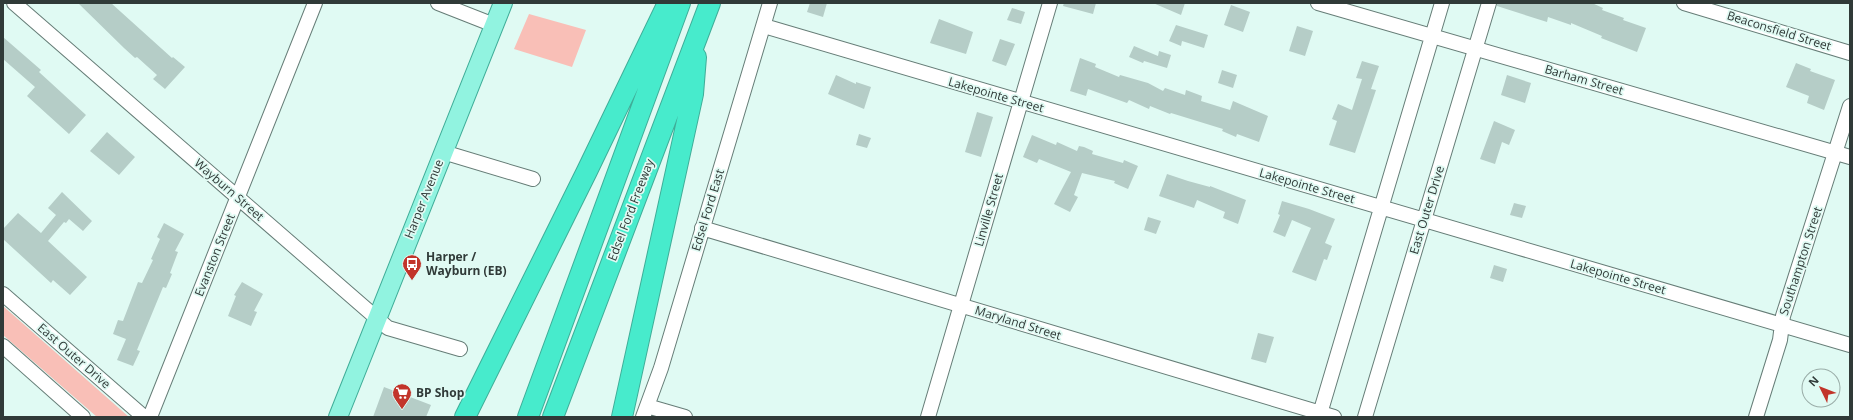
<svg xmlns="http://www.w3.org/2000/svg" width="1853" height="420" viewBox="0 0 1853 420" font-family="'Open Sans',sans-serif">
<rect width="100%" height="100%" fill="#e0faf3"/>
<path fill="#f9bfb7" d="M529,14L586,30L572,67L514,49Z
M3,306L129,417H97L3,335Z"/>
<path fill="#b5cdc7" d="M78,3H111L172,58L173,57L185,67L165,89L153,79L157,75L137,57L135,58L124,48Z
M810,3H827L823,17L807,12Z
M1064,3H1096L1093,14L1063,6Z
M1153,3H1185L1181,15Z
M1497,3H1592L1603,8L1602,10L1624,18L1623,20L1646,28L1637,52L1601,38L1602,36L1571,23V25L1548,17L1547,22L1497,6Z
M1231,5L1250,12L1243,32L1224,25Z
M1012,8L1025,12L1021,24L1007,20Z
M939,19L973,32L966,54L930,43Z
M1176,25L1208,35L1204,48L1182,41L1181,46L1169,41Z
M1297,26L1313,31L1305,56L1289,51Z
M3,37L41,70L39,72L86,115L69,134L27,96L35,87L3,59Z
M1000,39L1015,44L1006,66L992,61Z
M1134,46L1158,56L1159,51L1171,55L1167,68L1144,61L1143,63L1129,57Z
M1080,58L1096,64L1095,67L1119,77L1120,75L1148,83L1163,91L1165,88L1185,95L1186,90L1202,96L1201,101L1230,110L1233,101L1268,116L1259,142L1237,134L1236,137L1222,131L1223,129L1171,113L1170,114L1150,106L1149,109L1129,100L1127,103L1088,89L1086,96L1070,91Z
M1362,61L1379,66L1371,89L1376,90L1355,153L1329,145L1337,121L1332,119L1338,104L1352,110L1362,79L1356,78Z
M1796,63L1811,69L1810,71L1835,80L1824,110L1807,103L1809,96L1786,87Z
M1222,70L1237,75L1233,88L1218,83Z
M836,75L856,84V82L871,87L864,109L828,94Z
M1507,75L1531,83L1525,103L1501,95Z
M977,112L993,117L981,157L965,152Z
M1494,121L1515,130L1509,145L1502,142L1495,164L1480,159Z
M107,132L135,157L119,175L90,151Z
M859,134L871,138L867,148L856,145Z
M1032,135L1056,145L1057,142L1077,151L1079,146L1084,147L1093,151L1092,154L1123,163L1124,160L1138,166L1128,189L1114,183L1115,181L1082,173L1074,195L1078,197L1070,212L1054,204L1071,172L1039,159L1037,163L1023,157Z
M1167,174L1188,181L1210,187V186L1246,200L1238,224L1223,218L1225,212L1197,200L1194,208L1159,196Z
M62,192L92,221L83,231L69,219L66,223L64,222L48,241L87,277L70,295L53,280L51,283L3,239V229L18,213L41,233L56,215L48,208Z
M1282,201L1309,209L1335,219L1325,243L1332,246L1327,260L1324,259L1316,281L1292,272L1311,228L1292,220L1285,237L1273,232L1280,215L1278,214Z
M1514,203L1526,206L1522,218L1510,215Z
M1148,217L1161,221L1156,234L1144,230Z
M164,223L184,234L175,251L178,252L170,273L172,274L166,288L163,287L137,350L140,351L133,366L117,360L126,339L113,334L118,320L123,321L138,282L142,283L153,260L151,259L160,239L157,237Z
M1494,265L1507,269L1503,282L1490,278Z
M242,282L263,294L254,311L257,312L251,326L228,316L236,296L234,295Z
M1258,333L1274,337L1266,363L1251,359Z
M384,387L431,405L426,417H373Z"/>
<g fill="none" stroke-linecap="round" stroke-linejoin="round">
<defs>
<path id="minor" d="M14,3L388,328L460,349
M438,3L494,25
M1318,3L1850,157
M1684,3L1850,53
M764,26L1850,345
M443,152L533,179
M702,228L1334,417
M3,294L144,417
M3,346L83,417
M647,406L685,417
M150,417L315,3
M643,417L661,368L770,3
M928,417L1050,3
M1319,417L1442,3
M1365,417L1489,3
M1756,417L1780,340L1783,316L1850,106"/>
<path id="major" d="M338,417L503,3"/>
<path id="highway" d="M465,417L587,171L668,3
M528,417L680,3
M553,417L710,3
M622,417L693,94L696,57"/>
</defs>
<use href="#minor" stroke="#667d77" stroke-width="16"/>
<use href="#major" stroke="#3fad98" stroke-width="20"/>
<use href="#highway" stroke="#3fad98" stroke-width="22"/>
<use href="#minor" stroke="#fff" stroke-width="14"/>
<use href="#major" stroke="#91f3e0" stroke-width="18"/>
<use href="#highway" stroke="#47ebcc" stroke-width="20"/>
</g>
<defs>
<symbol id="bus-pin" viewBox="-11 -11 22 30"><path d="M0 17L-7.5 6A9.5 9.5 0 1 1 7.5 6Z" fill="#c2342a" stroke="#e0faf3"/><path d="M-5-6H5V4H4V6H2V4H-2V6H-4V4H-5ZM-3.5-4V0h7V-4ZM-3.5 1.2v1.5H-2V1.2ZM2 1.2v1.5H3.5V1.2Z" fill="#fff"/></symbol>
<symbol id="supermarket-pin" viewBox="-11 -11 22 30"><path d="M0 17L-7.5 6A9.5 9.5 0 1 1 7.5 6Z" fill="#c2342a" stroke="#e0faf3"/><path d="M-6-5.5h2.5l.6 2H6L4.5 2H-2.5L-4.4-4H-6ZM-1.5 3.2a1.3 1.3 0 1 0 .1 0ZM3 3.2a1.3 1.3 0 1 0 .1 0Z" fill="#fff"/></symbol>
</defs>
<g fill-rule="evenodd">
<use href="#bus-pin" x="401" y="253" width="22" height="30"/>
<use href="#supermarket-pin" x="391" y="382" width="22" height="30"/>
</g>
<g text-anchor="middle" stroke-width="3.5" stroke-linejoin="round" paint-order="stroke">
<g font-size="12" fill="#303a38" stroke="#e0faf3">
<text transform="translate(1779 31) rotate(17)" y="4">Beaconsfield Street</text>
<text transform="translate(1584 80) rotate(16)" y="4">Barham Street</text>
<text transform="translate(996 95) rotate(16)" y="4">Lakepointe Street</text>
<text transform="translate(1307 186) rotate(16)" y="4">Lakepointe Street</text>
<text transform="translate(229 190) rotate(41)" y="4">Wayburn Street</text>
<text transform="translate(424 199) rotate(-68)" y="4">Harper Avenue</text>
<text transform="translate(631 210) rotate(-69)" y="4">Edsel Ford Freeway</text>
<text transform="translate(708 210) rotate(-73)" y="4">Edsel Ford East</text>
<text transform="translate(989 210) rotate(-74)" y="4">Linville Street</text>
<text transform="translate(1427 210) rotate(-73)" y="4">East Outer Drive</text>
<text transform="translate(215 255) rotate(-68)" y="4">Evanston Street</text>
<text transform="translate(1801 261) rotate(-72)" y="4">Southampton Street</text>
<text transform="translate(1618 277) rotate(16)" y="4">Lakepointe Street</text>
<text transform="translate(1018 323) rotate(17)" y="4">Maryland Street</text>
<text transform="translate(74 356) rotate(41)" y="4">East Outer Drive</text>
</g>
<g font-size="12" font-weight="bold" fill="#303a38" stroke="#e0faf3" text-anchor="start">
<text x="426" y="261">Harper /<tspan x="426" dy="14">Wayburn (EB)</tspan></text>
<text x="416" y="397">BP Shop</text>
</g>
</g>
<rect width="1853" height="420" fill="none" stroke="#303a38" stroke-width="8"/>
<g transform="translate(1821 388) rotate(313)"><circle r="19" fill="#e0faf3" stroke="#9aada8"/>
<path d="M0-3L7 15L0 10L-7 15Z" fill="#c2342a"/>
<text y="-6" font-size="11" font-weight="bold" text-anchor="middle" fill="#303a38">N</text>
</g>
</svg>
